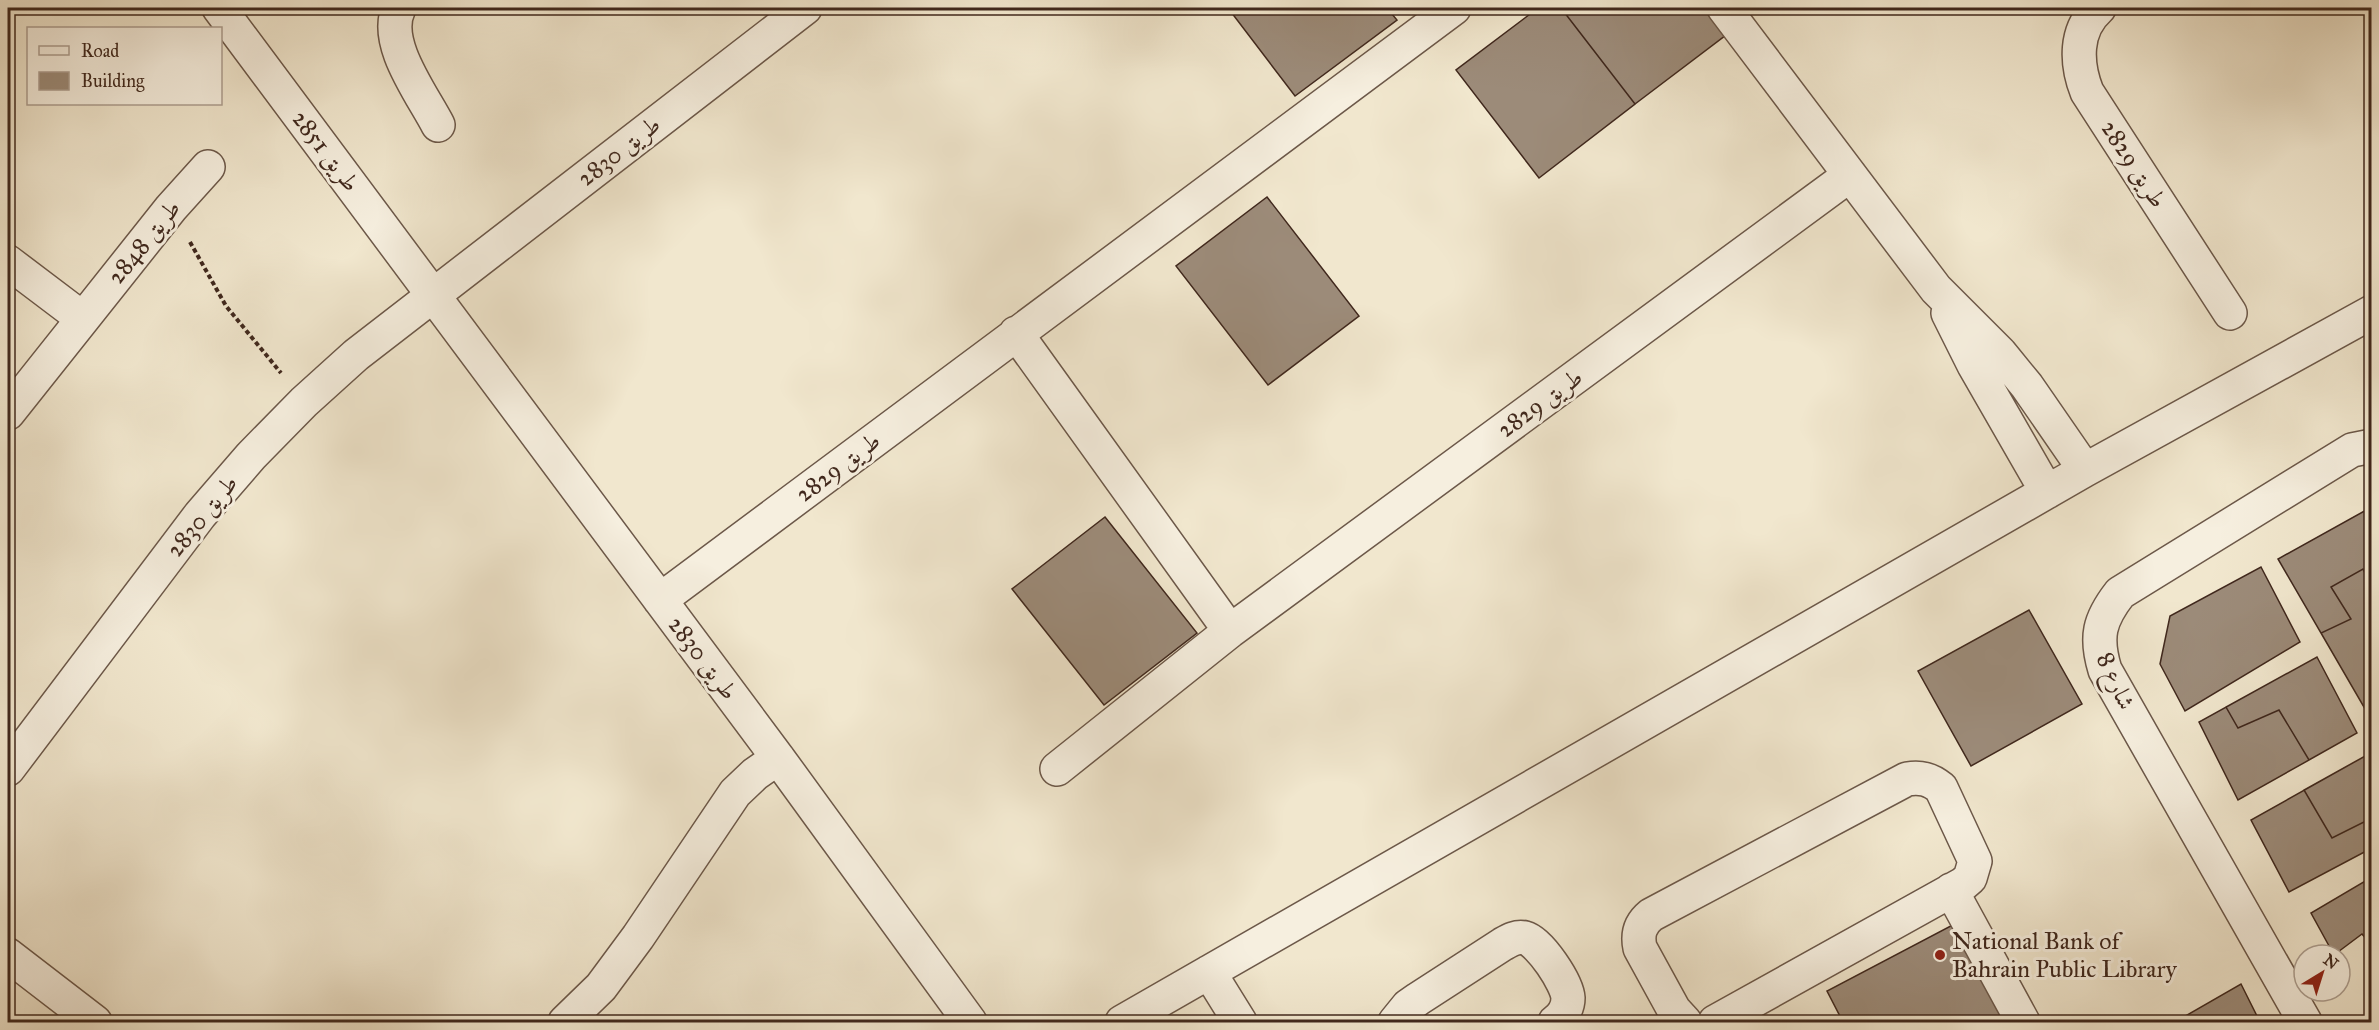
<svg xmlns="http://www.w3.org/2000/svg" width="2379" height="1030" viewBox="0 0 2379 1030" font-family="'IM FELL Great Primer',Amiri,serif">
<rect width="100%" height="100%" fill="#f1e7ce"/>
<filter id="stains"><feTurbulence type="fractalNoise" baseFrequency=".00333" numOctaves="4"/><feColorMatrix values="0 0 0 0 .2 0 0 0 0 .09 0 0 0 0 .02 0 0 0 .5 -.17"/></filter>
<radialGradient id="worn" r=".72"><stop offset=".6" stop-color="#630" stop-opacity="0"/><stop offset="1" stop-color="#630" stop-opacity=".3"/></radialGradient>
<path fill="#9c8b79" stroke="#40281d" stroke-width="1.5" d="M1228,8H1387L1397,20L1295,96Z
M1538,8H1561L1635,104L1539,178L1456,70Z
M1561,8H1705L1726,35L1635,104Z
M1267,197L1359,316L1268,385L1176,266Z
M2368,509L2372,518V721L2278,559Z
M1105,517L1197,633L1104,705L1012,589Z
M2261,567L2300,642L2185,711L2160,664L2170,616Z
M2363,569L2372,588V603L2369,605L2372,615V721L2321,633L2351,619L2331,587Z
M2029,610L2082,704L1971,766L1918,671Z
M2317,657L2357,733L2238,800L2199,722Z
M2317,657L2357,733L2309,760L2279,710L2238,728L2226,707Z
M2367,755L2372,763V848L2289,892L2251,820Z
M2367,755L2372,763V818L2332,838L2304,790Z
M2372,877V946L2362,934L2334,955L2311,913Z
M1964,919L2019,1022H1843L1827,991Z
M2241,984L2260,1022H2175Z"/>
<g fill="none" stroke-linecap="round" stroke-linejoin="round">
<defs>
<path id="minor" d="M219,8L778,758L970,1022
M399,8C382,42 422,94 438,125
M1724,8L1936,289L2000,353L2027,386L2085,470
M2099,8C2074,30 2076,64 2087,92L2230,313
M8,262L82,318
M1948,313L1974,365L2047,492
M1016,333L1230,631
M8,413L171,208L208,167
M660,600L1454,8
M8,769L200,515L251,456L304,402L356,355L805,8
M1057,769L1230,631L1850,175
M1951,890L2023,1022
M8,955L95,1022
M1209,972L1240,1022
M565,1022L601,987L638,937L735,793L755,774L778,758
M1122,1022L2085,470L2372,312
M1395,1022L1408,1006L1418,999L1503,944C1510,940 1517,936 1525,938C1540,942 1567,983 1568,998C1568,1008 1562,1017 1555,1022
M1685,1022L1674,1010L1640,948C1637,934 1640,924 1651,915L1907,779C1921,777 1930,779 1941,788L1975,861L1970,878L1963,884L1715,1022
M2305,1022L2105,670C2095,637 2099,620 2120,593L2352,450L2372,446"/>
</defs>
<use href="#minor" stroke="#6c5849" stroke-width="36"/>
<path stroke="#40281d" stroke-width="4" stroke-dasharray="4.5 3" stroke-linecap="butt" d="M190,242L226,306L281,373"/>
<use href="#minor" stroke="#f6efdf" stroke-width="33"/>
</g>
<circle fill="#8f2418" stroke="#f6efdf" stroke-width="2" cx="1940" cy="955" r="6"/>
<g text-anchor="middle" stroke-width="6" stroke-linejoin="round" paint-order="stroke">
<g font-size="24" fill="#40281d" stroke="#f6efdf">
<text transform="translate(326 151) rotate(53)" y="8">طريق 2851</text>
<text transform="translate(619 151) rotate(-38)" y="8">طريق 2830</text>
<text transform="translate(2134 164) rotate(57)" y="8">طريق 2829</text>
<text transform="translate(144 242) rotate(-51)" y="8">طريق 2848</text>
<text transform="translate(1540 403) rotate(-36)" y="8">طريق 2829</text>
<text transform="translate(838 467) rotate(-37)" y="8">طريق 2829</text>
<text transform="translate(202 516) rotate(-51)" y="8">طريق 2830</text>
<text transform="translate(703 658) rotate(53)" y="8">طريق 2830</text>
<text transform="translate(2116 681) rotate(66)" y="8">شارع 8</text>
</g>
<g font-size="24" fill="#40281d" stroke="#f6efdf" text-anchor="start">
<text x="1952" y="949">National Bank of<tspan x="1952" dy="28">Bahrain Public Library</tspan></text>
</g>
</g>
<rect width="2379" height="1030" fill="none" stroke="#f1e7ce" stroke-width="30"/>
<rect x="9" y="9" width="2361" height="1012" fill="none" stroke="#40281d" stroke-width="3"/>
<rect x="15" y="15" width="2349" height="1000" fill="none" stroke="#40281d" stroke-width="1.5"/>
<rect x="27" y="27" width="195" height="78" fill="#f6efdf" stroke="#ad9f91" stroke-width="1.5"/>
<rect x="39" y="46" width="30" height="9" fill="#f6efdf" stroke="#ad9f91" stroke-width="1.5"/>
<text x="81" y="57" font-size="18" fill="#40281d">Road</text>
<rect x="39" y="72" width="30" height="18" fill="#9c8b79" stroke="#ad9f91" stroke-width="1.5"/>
<text x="81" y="87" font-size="18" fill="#40281d">Building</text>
<g transform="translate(2322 973) rotate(38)"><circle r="28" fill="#f6efdf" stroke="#ad9f91" stroke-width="1.5"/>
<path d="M0-4.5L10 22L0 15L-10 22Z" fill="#8f2418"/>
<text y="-9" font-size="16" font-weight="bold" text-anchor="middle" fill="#40281d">N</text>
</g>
<rect width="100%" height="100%" filter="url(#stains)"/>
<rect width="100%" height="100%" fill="url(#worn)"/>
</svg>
